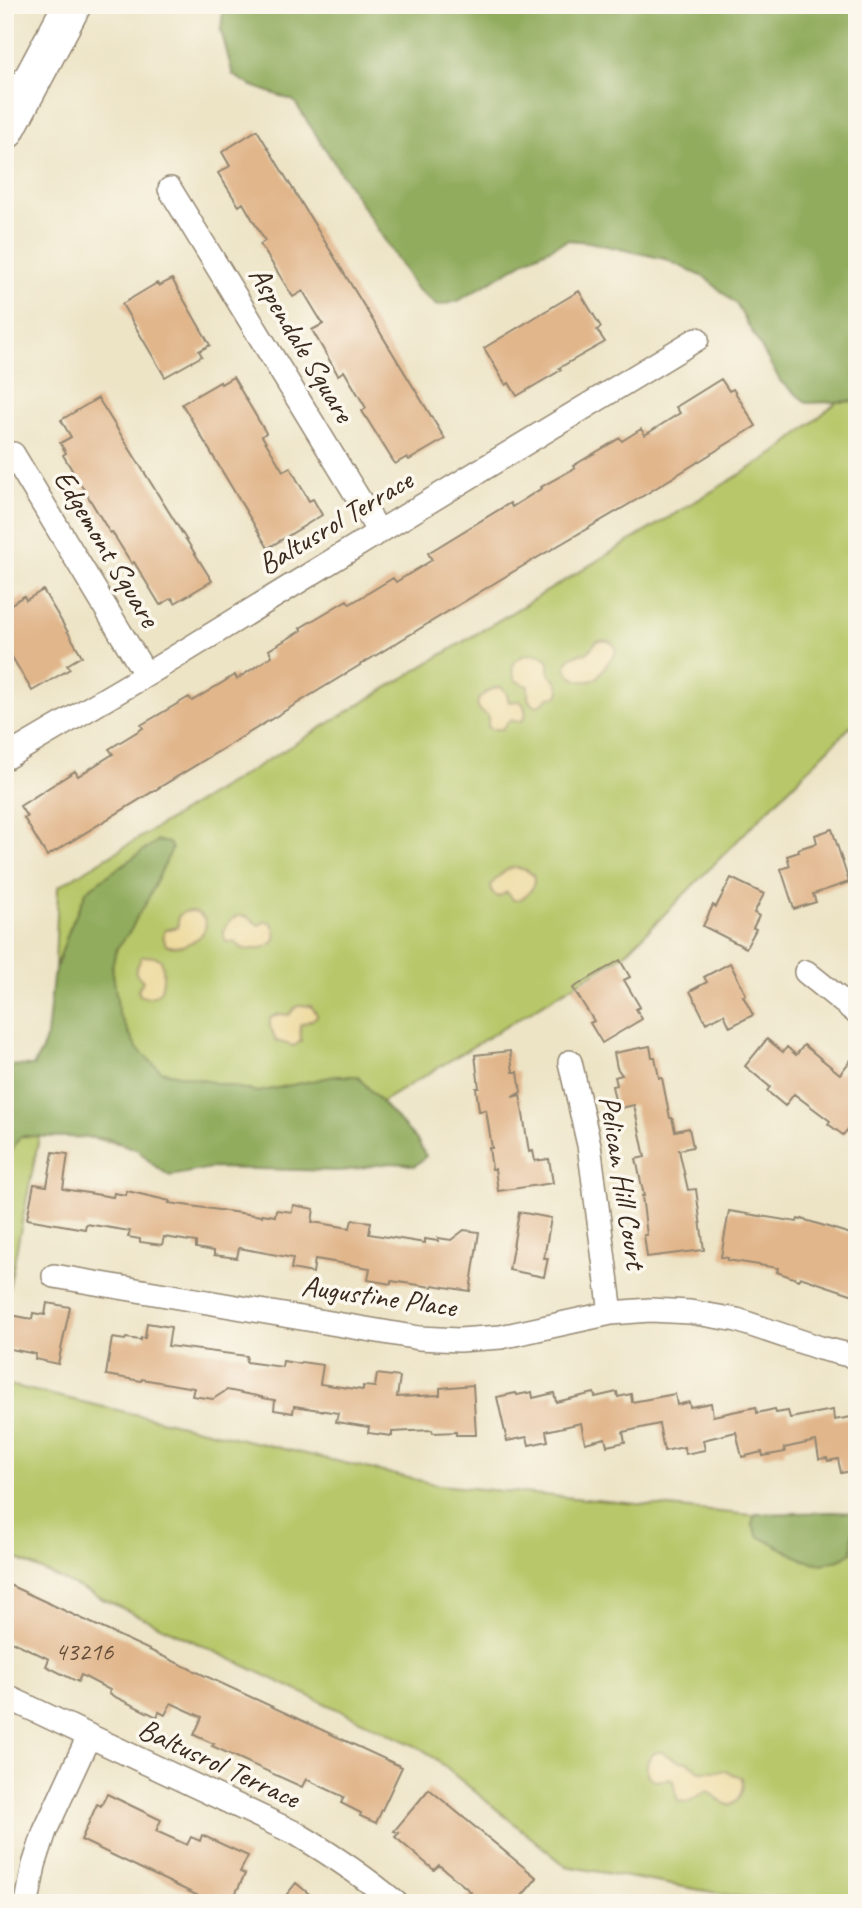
<svg xmlns="http://www.w3.org/2000/svg" width="862" height="1908" viewBox="0 0 862 1908" font-family="Caveat,sans-serif">
<rect width="100%" height="100%" fill="#fbf7ec"/>
<filter id="ink" filterUnits="userSpaceOnUse"><feTurbulence type="fractalNoise" baseFrequency=".0143" numOctaves="2"/><feDisplacementMap in="SourceGraphic" scale="14" xChannelSelector="R" yChannelSelector="G"/><feConvolveMatrix kernelMatrix="1 2 1 2 8 2 1 2 1" color-interpolation-filters="sRGB"/></filter>
<filter id="wash" filterUnits="userSpaceOnUse"><feTurbulence type="fractalNoise" baseFrequency=".00686" numOctaves="4" result="noise"/><feDisplacementMap in="SourceGraphic" scale="28" xChannelSelector="R" yChannelSelector="G"/><feGaussianBlur stdDeviation="1.57" result="paint"/><feColorMatrix in="noise" values="0 0 0 0 0 0 0 0 0 0 0 0 0 0 0 0 0 1.4 0 .05"/><feComposite in="paint" operator="in"/></filter>
<g filter="url(#wash)">
<rect width="100%" height="100%" fill="#ede4c6"/>
<path fill="#b7c769" stroke="#797844" stroke-width="2" d="M857,401V720L625,954L278,1165L208,1161L41,1128L5,1307V1124L52,1045L58,887L777,452L837,402Z
M5,1384L439,1485L857,1525V1897H740L566,1866L424,1750L5,1553Z"/>
<path fill="#91ac5d" stroke="#666b3e" stroke-width="2" d="M229,5H857V401L807,403L781,382L736,304L706,278L665,259L589,242L568,240L530,258L458,301L437,306L416,288L294,101L250,85L233,75L221,30L223,10Z
M157,841L169,843L172,849L144,907L138,915L131,930L117,948L112,966L119,1014L137,1048L161,1071L258,1092L335,1076H357L417,1140L426,1156L415,1166C386,1158 369,1169 340,1171L210,1168L170,1176L152,1164L138,1150L107,1138L21,1136L14,1146L5,1168V1065L33,1066L41,1052L47,1036L53,977L69,930L87,890Z
M833,1512L857,1513V1528L853,1531L852,1552L839,1560L822,1564L804,1560L758,1536L752,1523L755,1514Z"/>
<path fill="#eeda9e" stroke="#94825e" stroke-width="2" d="M597,641C605,640 612,640 616,648L615,655C606,662 600,678 593,680C570,688 549,656 587,653Z
M533,654C549,655 550,660 549,674L557,682L560,691L558,696L549,697L543,703L538,706C526,703 528,696 528,686L516,681C507,666 516,655 533,654Z
M501,687L506,692L509,702C512,702 514,701 517,701C525,701 526,712 525,717L520,722L510,720L502,729H491L488,726V716C485,714 481,712 479,709C472,697 492,688 501,687Z
M514,867L526,870L533,875C537,886 528,895 519,900H513L507,892L498,897L493,894L491,886C495,878 506,869 514,867Z
M192,911C225,921 191,954 166,945L163,936L165,930L178,927V916L184,912Z
M236,916H246L259,925L266,921L272,923C281,941 272,947 255,949C252,949 247,950 244,949C240,948 237,944 235,942H226C220,932 227,922 236,916Z
M144,956L156,957L161,960C165,970 163,980 161,990C157,996 147,1000 140,995L138,990L143,981C135,972 133,975 139,963C143,956 137,960 144,956Z
M300,1005L311,1006L316,1013L317,1016L312,1020L300,1025L301,1041L294,1046L276,1041L270,1026V1018L279,1014L289,1015L295,1008Z
M657,1752H661L678,1761L688,1762L700,1771H725L741,1777C746,1787 740,1801 729,1805C719,1803 715,1793 706,1791L688,1802L678,1801L673,1781L669,1779L657,1781L648,1776C645,1766 647,1756 657,1752Z"/>
<g id="blocks">
<path fill="#e1b68b" d="M257,130L445,439L409,460L407,457L395,464L362,411L366,408L344,371L338,375L312,330L323,324L303,291L293,297L260,244L265,241L243,203L239,206L218,173L230,166L222,152Z
M172,279L210,345L199,351L202,356L165,377L122,304L157,283L159,286Z
M579,291L601,327L597,330L605,342L559,368L561,370L517,396L509,383L506,385L484,348Z
M233,377L266,433L262,436L283,471L290,467L309,501L313,499L322,515L268,548L182,404L220,382L221,384Z
M721,379L729,391L733,389L756,426L638,499L511,573L47,856L24,818L27,817L20,806L75,771L78,776L113,754L109,749L143,728L141,725L189,697L192,701L235,675L237,679L272,656L269,650L302,630L300,628L315,619L347,600L350,604L393,578L396,582L432,560L428,553L510,503L512,507L542,488L541,487L575,468L573,466L620,438L622,441L641,429L645,435L680,413L676,407Z
M98,398L212,581L175,603L172,598L160,605L134,562L132,564L112,532L110,533L63,455L66,453L60,443L71,437L61,420Z
M43,590L82,656L67,665L70,669L32,691L5,645V608L24,596L26,600Z
M832,829L849,882L813,894L816,902L794,909L781,869L790,866L787,856L799,852L798,849L817,843L815,835Z
M731,878L764,894L754,913L759,916L753,928L756,929L746,948L703,926L713,905L716,907Z
M620,960L630,977L624,980L640,1007L636,1009L642,1019L602,1043L590,1023L594,1021L573,988Z
M730,963L746,995L743,996L753,1015L730,1027L724,1014L706,1023L690,991L707,982L704,977Z
M767,1039L783,1052L787,1047L796,1055L804,1045L840,1074L857,1052V1134L849,1128L843,1135L828,1124L830,1121L794,1094L785,1106L767,1091L770,1087L745,1066Z
M650,1046L652,1057H655L659,1078H662L670,1118H672L675,1131L689,1128L693,1147L679,1150L688,1190L696,1189L704,1250L647,1257L644,1235H647L642,1196H644L636,1159L645,1157L634,1105L617,1109L612,1086L617,1085L615,1077L622,1075L617,1068L614,1053Z
M510,1051L513,1072H518L521,1092L512,1097L520,1095L529,1152L533,1151L535,1161L549,1159L553,1183L498,1191L495,1169H492L489,1148H492L486,1110L479,1111L476,1088H479L475,1055Z
M53,1152L68,1154L63,1189L113,1197L114,1193L126,1195L127,1191L170,1201L169,1203L262,1216V1214L275,1216L276,1210L292,1212L293,1205L314,1209L312,1222L350,1228L352,1220L371,1222L369,1234L425,1243V1239L438,1241V1238L451,1240L464,1230L479,1232L470,1291L433,1285L432,1287L391,1281V1284L368,1280L370,1268L315,1259L313,1273L291,1269L293,1258L239,1248L237,1258L214,1255V1251L196,1248V1242L164,1237L162,1245L140,1242V1239L128,1237L130,1231L86,1224L85,1229L27,1219L34,1184L47,1186Z
M729,1211L797,1222L798,1219L801,1220L802,1219L857,1236V1296L800,1277L799,1280L777,1272L778,1268L727,1260L728,1258L721,1257Z
M519,1212L551,1218L544,1258H548L544,1277L509,1270Z
M47,1303L70,1307L58,1364L35,1359L36,1354L5,1348L11,1315L32,1319L33,1313L45,1315Z
M147,1323L171,1327L168,1346L247,1356L246,1362L282,1367L283,1361L300,1364L301,1362L323,1365L320,1384L363,1390V1386L375,1387L377,1374L400,1377L397,1397L440,1395V1388L473,1385L476,1435H456V1432L433,1433L432,1430L392,1432V1436L368,1433L369,1427L336,1422L338,1413L294,1406L293,1413L274,1410L275,1400L262,1398V1397L227,1390L213,1399L192,1396L194,1388L142,1379L141,1381L106,1375L112,1338L125,1340L126,1338L141,1340V1338H145Z
M532,1392L533,1398L554,1393L556,1402L594,1393L595,1397L617,1392L618,1397L631,1394L632,1402L675,1394L677,1405L689,1402L690,1407L711,1403L713,1416L756,1407L757,1413L775,1409L776,1413L788,1411L790,1418L833,1410L834,1420L857,1416V1470L841,1473L838,1459L828,1461L827,1458L819,1459L816,1441L784,1448L785,1452L763,1456L762,1452L742,1457L736,1432L703,1440L705,1450L685,1454L684,1447L664,1451L659,1424L623,1432L625,1442L607,1446L605,1438L585,1443L581,1423L546,1431L548,1441L529,1445L527,1437L507,1441L497,1397L516,1393L517,1395Z
M5,1583L402,1767L376,1823L360,1816L361,1813L341,1803L344,1797L306,1779L302,1787L212,1746L214,1744L194,1735L202,1717L171,1703L165,1715L159,1712L157,1717L109,1694L110,1690L81,1675L78,1682L46,1666L49,1659L5,1638Z
M429,1789L537,1878L516,1903H462L471,1892L439,1865L434,1870L395,1837L399,1833L394,1831Z
M107,1794L161,1820L156,1831L187,1845L191,1837L200,1841L202,1835L248,1856L240,1872L245,1874L231,1903H213L81,1840L97,1804L101,1806Z
M296,1883L320,1903H280Z"/>
</g>
</g>
<g filter="url(#ink)">
<use href="#blocks" fill-opacity="0" stroke="#948772" stroke-width="2"/>
<g fill="none" stroke-linecap="round" stroke-linejoin="round">
<defs>
<path id="street" d="M170,189L379,532
M13,454L146,675
M5,758L146,675L379,532L697,339
M806,972L857,1013
M570,1062L589,1145L611,1313
M54,1276L419,1338L459,1340L501,1337L611,1313L650,1310L690,1312L737,1320L820,1348L857,1357
M5,1696L297,1834C332,1855 365,1877 396,1903
M27,1903L34,1865L45,1831L89,1736"/>
<path id="primary" d="M5,131L72,5"/>
</defs>
<use href="#street" stroke="#948772" stroke-width="26"/>
<use href="#primary" stroke="#948772" stroke-width="40"/>
<use href="#street" stroke="#fff" stroke-width="23"/>
<use href="#primary" stroke="#fff" stroke-width="37"/>
</g>
</g>
<g text-anchor="middle" stroke-width="7" stroke-linejoin="round" paint-order="stroke">
<g font-size="26" fill="#644d39">
<text x="84" y="1660">43216</text>
</g>
<g font-size="30" fill="#3b2a1e" stroke="#fbf7ec">
<text transform="translate(302 344) rotate(59)" y="10">Aspendale Square</text>
<text transform="translate(335 522) rotate(-31)" y="10">Baltusrol Terrace</text>
<text transform="translate(107 548) rotate(59)" y="10">Edgemont Square</text>
<text transform="translate(623 1182) rotate(81)" y="10">Pelican Hill Court</text>
<text transform="translate(379 1296) rotate(8)" y="10">Augustine Place</text>
<text transform="translate(219 1763) rotate(25)" y="10">Baltusrol Terrace</text>
</g>
</g>
<rect width="862" height="1908" fill="none" stroke="#fbf7ec" stroke-width="28"/>
</svg>
